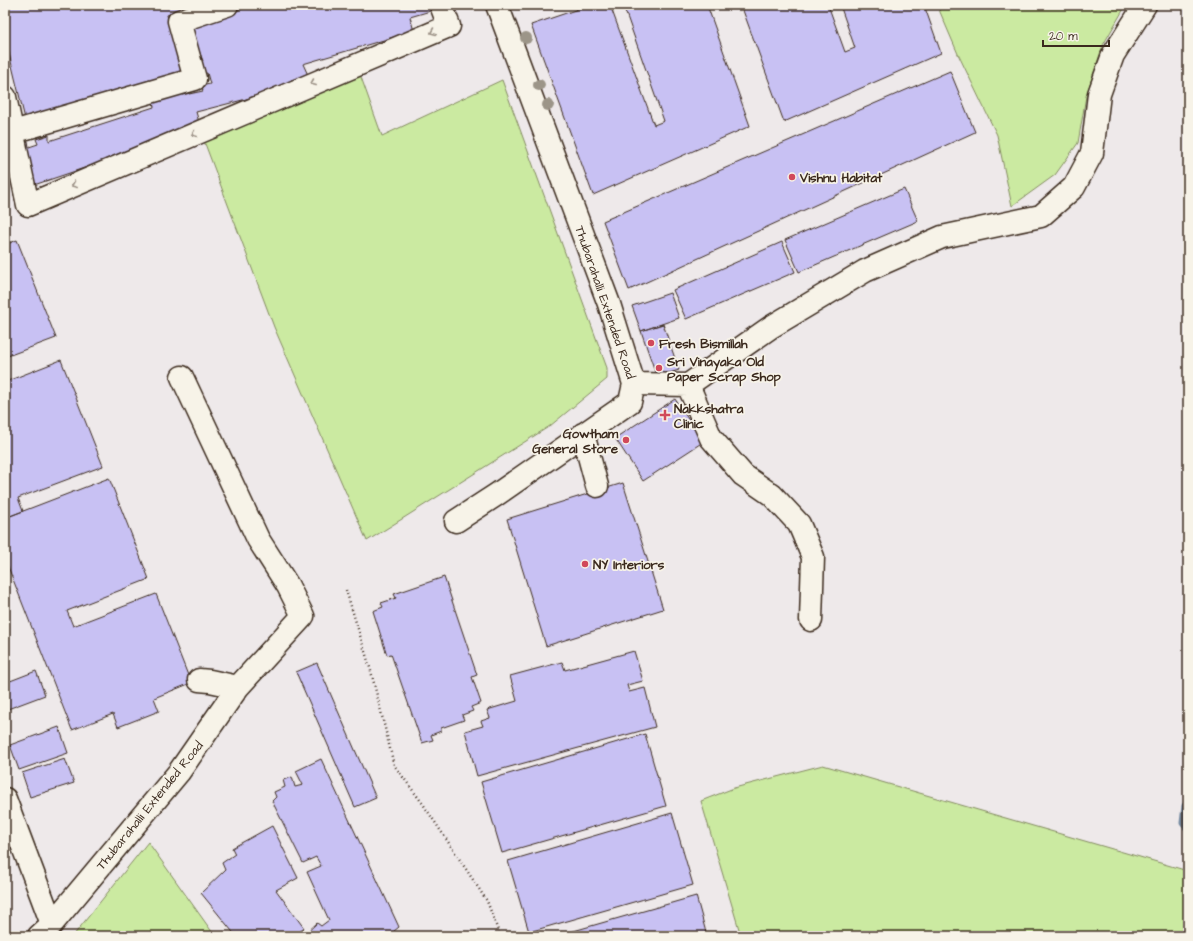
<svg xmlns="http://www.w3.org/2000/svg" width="1193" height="941" viewBox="0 0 1193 941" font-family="'Architects Daughter',sans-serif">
<rect width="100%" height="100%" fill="#eee9ea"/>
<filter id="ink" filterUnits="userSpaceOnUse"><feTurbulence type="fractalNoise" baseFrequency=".025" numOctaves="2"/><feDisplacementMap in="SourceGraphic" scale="8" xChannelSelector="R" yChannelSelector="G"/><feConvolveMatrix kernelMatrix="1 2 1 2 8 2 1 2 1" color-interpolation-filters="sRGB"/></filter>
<g filter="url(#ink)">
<path fill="#cbeaa1" stroke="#838a60" d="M937,5H1126L1103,45L1086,96L1078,143L1055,175L1012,206L997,135L958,54Z
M356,63L382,136L502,80L607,368V379L550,426L367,541L274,327L201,133Z
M823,765L1188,871V929L1187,936H741L701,801L734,788Z
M148,842L215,936H73Z"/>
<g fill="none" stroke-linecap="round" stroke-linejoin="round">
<path stroke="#768ba1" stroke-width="7" d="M1188,801L1185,806L1183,823L1188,829"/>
</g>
<path fill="#c8c1f3" stroke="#3b2a1e" d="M5,5H196L167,15L183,78L25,119L5,37Z
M255,5H435L437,9L410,17L414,31L303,64L308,75L291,80L293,87L196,112L199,122L189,124L191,132L28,187L18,146L28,141L29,147L38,144L36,139L49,135V141L154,107L153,102L188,90L189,94L203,91L201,86L210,84L207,73L201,75L197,62L203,61L189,25Z
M590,5H610L654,125L664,121L623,5H707L750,126L593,195L531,25Z
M741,5H828L845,52L855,48L840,5H924L941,53L784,122Z
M950,71L975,132L629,290L603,221Z
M904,189L918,221L799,272L785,240Z
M17,240L56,338L5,357V245Z
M782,242L795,272L686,319L673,290Z
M670,293L679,318L641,331L632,306Z
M663,324L679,370L657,377L641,331Z
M61,360L103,466L18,498L23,511L5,518V382Z
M675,399L703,442L643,481L615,438Z
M109,478L149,579L67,611L73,626L156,594L191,683L154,698L159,711L118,727L113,714L72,730L5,559V518Z
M623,483L663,609L546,646L507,519Z
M444,577L477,675L472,677L481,703L471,707L473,711L462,715L464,720L441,728V731L431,735L433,740L422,743L391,654L387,655L373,611L383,607L381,603L396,598L394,594Z
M634,651L643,681L627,685L629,692L645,688L655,727L477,776L465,731L483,726L481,721L490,718L487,710L517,701L510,676L562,662L565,670Z
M317,663L376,798L355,807L296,672Z
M36,671L45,695L5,710V683Z
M59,727L68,753L19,770L10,745Z
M645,734L666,806L502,853L481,782Z
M65,759L74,783L30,797L22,773Z
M321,759L399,927L388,936H303L317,923L321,926L329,920L307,872L321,866L316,857L303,863L272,801L276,797L274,792L285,787L283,780L292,777L295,787L303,785L296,771Z
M672,813L693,885L529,932L508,861Z
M272,826L298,878L276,890L304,928L295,936H236L201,893L225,870L222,863L235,854L232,848Z
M696,896L707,936H556Z"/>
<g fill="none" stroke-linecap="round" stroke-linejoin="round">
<defs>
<path id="minor" d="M5,97L28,205L449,26L441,5
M13,132L195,79L179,21L227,5
M634,384L688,385L771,327L865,271L942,237L1041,216L1074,187L1092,153L1099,94L1113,55L1145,5
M688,385L711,438L743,475L772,495L799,524L813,557L811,620
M583,434L597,486
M456,521L496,495L630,402L634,384L609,304L497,5
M199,680L210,681L238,687
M5,799L52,924
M39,936L52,924L179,772L238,687L303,616L288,586L258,539L182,377"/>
</defs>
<use href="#minor" stroke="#3b2a1e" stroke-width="25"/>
<path stroke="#3b2a1e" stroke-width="2.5" stroke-dasharray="1 3" stroke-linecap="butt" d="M346,590L371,671L394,765L423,804L487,901L500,936"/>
<use href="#minor" stroke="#f7f3e8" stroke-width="22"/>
</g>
<g fill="#9c9588">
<circle cx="526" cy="38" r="6"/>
<circle cx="539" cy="85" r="6"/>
<circle cx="548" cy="105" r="6"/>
</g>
<defs><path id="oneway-chevron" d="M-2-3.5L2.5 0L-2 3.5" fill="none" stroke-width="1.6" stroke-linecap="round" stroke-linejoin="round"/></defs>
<g stroke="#998e83">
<use href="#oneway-chevron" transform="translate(433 32) rotate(157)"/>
<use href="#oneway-chevron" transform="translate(313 83) rotate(157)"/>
<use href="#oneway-chevron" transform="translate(194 134) rotate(157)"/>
<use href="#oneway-chevron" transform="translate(74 185) rotate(157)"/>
</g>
</g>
<g fill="#d1495b" stroke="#f7f3e8" stroke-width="1.5">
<circle cx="792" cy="177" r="4"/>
<circle cx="651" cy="343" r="4"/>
<circle cx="659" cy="368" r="4"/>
<path d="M663 409h4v4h4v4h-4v4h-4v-4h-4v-4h4z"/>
<circle cx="626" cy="440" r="4"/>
<circle cx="585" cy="564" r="4"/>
</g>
<g text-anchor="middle" stroke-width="3.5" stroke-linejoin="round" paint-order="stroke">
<g font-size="13" font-weight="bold" fill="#3b2a1e" stroke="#f7f3e8" text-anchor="start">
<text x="800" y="182">Vishnu Habitat</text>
<text x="659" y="348">Fresh Bismillah</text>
<text x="667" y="366">Sri Vinayaka Old<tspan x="667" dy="15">Paper Scrap Shop</tspan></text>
<text x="674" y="413">Nakkshatra<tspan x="674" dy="15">Clinic</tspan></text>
<text x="618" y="438" text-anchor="end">Gowtham<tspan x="618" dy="15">General Store</tspan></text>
<text x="593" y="569">NY Interiors</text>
</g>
<g font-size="13" fill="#3b2a1e" stroke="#f7f3e8">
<text transform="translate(606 302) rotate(71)" y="5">Thubarahalli Extended Road</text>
<text transform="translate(149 805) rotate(-51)" y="5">Thubarahalli Extended Road</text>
</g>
</g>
<rect width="1193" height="941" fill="none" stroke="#f7f3e8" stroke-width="20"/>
<rect x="10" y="10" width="1173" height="921" fill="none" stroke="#3b2a1e" stroke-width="1.5" filter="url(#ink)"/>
<path d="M1043 40v6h66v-6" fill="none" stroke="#3b2a1e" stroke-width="2"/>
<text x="1049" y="40" font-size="12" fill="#3b2a1e" stroke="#f7f3e8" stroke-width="3" paint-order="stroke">20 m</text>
</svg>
